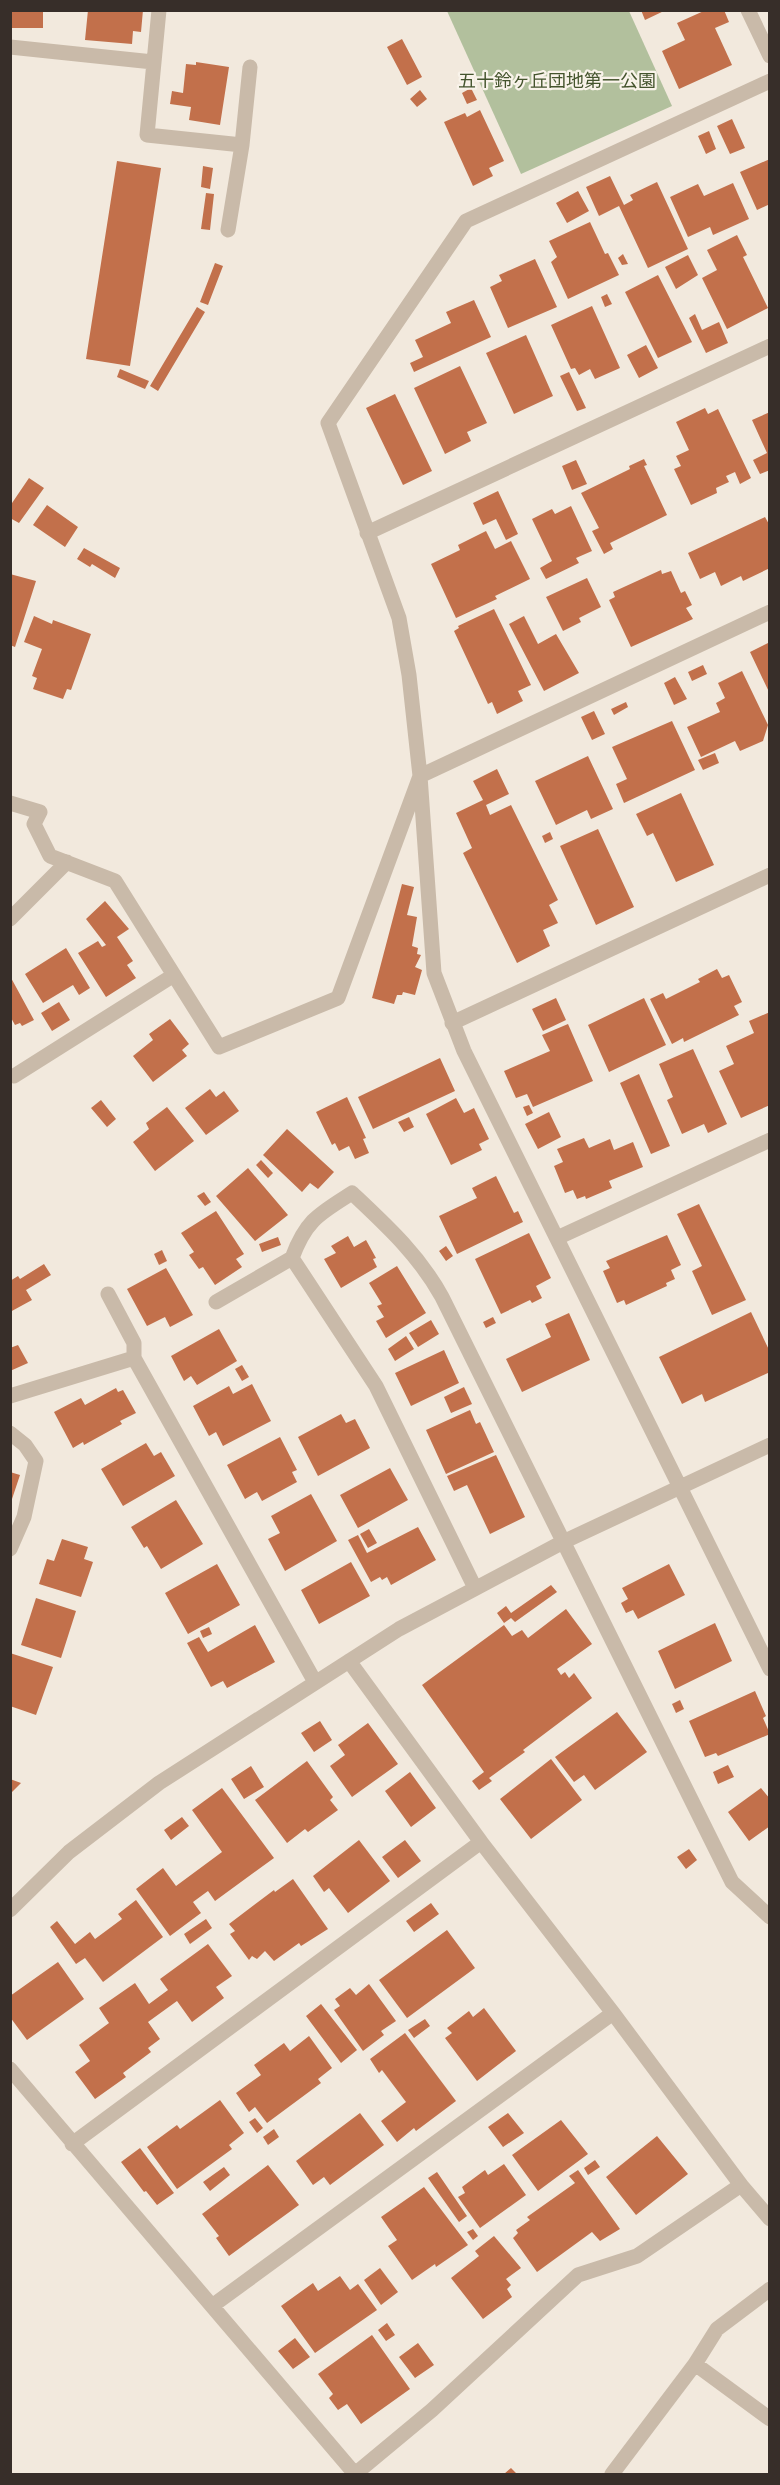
<svg xmlns="http://www.w3.org/2000/svg" width="780" height="2485" viewBox="0 0 780 2485" font-family="'Varela Round','Noto Sans JP',sans-serif">
<rect width="100%" height="100%" fill="#f2e9dd"/>
<path fill="#b2c09d" d="M447,11H629L672,106L521,174Z"/>
<path fill="#c2704b" d="M11,10H43V28H11Z
M88,10H143L141,32L133,31L132,44L85,40Z
M641,10H666L645,20Z
M706,10H724L729,22L715,28L732,65L679,89L662,51L685,40L677,23Z
M402,39L422,77L407,85L387,47Z
M196,62L229,67L220,125L189,120L191,107L170,104L172,91L183,93L186,64L196,65Z
M471,88L477,100L467,104L462,93Z
M420,90L427,99L417,107L410,99Z
M480,110L504,161L489,168L493,176L473,186L444,122L465,113L467,117Z
M732,119L745,148L730,154L717,126Z
M709,131L716,149L706,154L698,136Z
M770,159V204L757,210L740,172Z
M117,161L161,168L130,366L86,359Z
M203,166L213,168L210,189L201,187Z
M610,176L624,205L633,200L630,195L657,182L688,249L648,268L619,206L599,216L586,187Z
M733,183L749,219L713,235L710,227L688,237L670,197L698,184L704,196Z
M578,191L589,211L567,223L556,203Z
M206,193L214,194L210,230L201,229Z
M590,222L605,254L608,253L619,275L568,299L551,262L557,257L549,241Z
M737,235L747,255L743,257L768,308L727,329L702,278L717,270L707,250Z
M623,254L628,264L622,265L618,258Z
M688,255L698,275L676,289L665,267Z
M535,259L557,307L508,328L490,287L502,281L499,275Z
M215,263L223,266L208,305L200,302Z
M658,275L692,342L658,358L625,292Z
M607,294L612,304L605,307L601,297Z
M474,300L491,337L414,372L410,363L423,357L415,340L451,323L446,312Z
M592,306L620,368L595,379L590,369L579,375L575,368L571,369L551,325Z
M197,307L205,312L158,391L150,386Z
M695,314L702,330L719,322L728,343L706,353L689,318Z
M526,335L553,396L514,414L486,353Z
M646,345L658,368L639,378L627,355Z
M460,366L487,423L467,432L471,441L445,454L414,388Z
M120,369L149,381L145,389L117,377Z
M569,372L586,408L577,411L560,376Z
M395,394L432,471L403,485L366,408Z
M705,408L708,414L718,409L751,478L740,484L735,472L726,476L729,482L716,488L717,493L691,505L674,469L681,466L676,456L689,450L676,422Z
M770,412V470L760,474L753,460L767,453L752,420Z
M644,459L647,465L644,466L667,515L610,543L613,549L604,554L592,531L599,528L581,493L630,469L629,466Z
M576,460L587,484L572,490L562,466Z
M29,478L44,488L19,523L10,518V506Z
M498,491L518,534L506,540L496,519L483,525L473,503Z
M47,505L78,527L65,547L33,525Z
M571,506L592,551L576,558L579,563L546,579L540,568L552,561L532,519L552,509L555,514Z
M765,517L770,526V568L743,581L741,576L721,586L715,572L700,579L688,553Z
M486,531L495,549L511,541L530,579L495,596L497,599L456,618L431,564L460,550L458,545Z
M84,548L120,568L115,578L92,564L90,567L77,559Z
M661,570L662,574L671,571L681,593L685,591L692,605L686,608L693,619L631,647L609,600L615,597L613,592Z
M10,574L36,581L15,647L10,645Z
M587,578L601,607L579,618L581,622L563,631L546,597Z
M494,609L531,685L518,691L523,701L497,714L492,702L488,704L454,631L459,628L458,626Z
M34,616L52,624L53,620L91,634L71,690L67,689L63,699L33,689L37,678L32,676L42,649L24,642Z
M524,616L538,644L556,634L579,673L544,691L509,624Z
M770,642V694L750,652Z
M703,665L707,674L692,681L688,672Z
M742,671L768,725L763,741L740,751L735,741L701,757L687,727L720,712L716,703L725,698L718,683Z
M675,677L687,699L674,705L664,683Z
M626,702L628,707L614,715L611,709Z
M594,711L605,734L592,740L581,717Z
M672,721L695,770L624,803L616,784L627,779L612,747Z
M715,753L719,763L703,770L698,760Z
M588,756L613,809L591,819L587,810L556,825L535,781Z
M497,769L509,794L486,805L490,815L511,805L558,900L549,905L558,923L543,930L550,946L517,963L463,853L472,848L456,813L483,800L473,781Z
M681,793L714,865L676,882L653,833L647,836L636,814Z
M598,829L634,907L596,925L560,846Z
M550,832L553,839L545,843L542,836Z
M402,884L414,887L407,915L417,917L412,946L418,948L417,954L421,955L415,967L422,970L415,995L403,992L402,995H397L394,1004L372,998Z
M105,901L129,929L117,937L133,961L127,965L136,978L106,997L78,953L98,941L102,947L106,945L86,919Z
M66,948L90,988L79,995L73,985L43,1003L25,974Z
M717,969L722,978L729,975L742,1002L734,1006L739,1015L684,1042L683,1038L672,1044L650,999L663,993L666,999L700,982L698,979Z
M10,976L34,1020L22,1026L20,1023L15,1025L10,1016Z
M556,998L566,1020L543,1031L532,1009Z
M644,998L666,1045L609,1072L588,1025Z
M59,1002L70,1020L52,1031L41,1013Z
M770,1012V1105L741,1118L719,1071L734,1064L726,1046L754,1033L749,1021Z
M170,1019L189,1044L182,1050L187,1056L153,1082L133,1056L153,1040L149,1034Z
M568,1024L593,1081L533,1107L527,1094L516,1098L504,1071L550,1051L542,1035Z
M693,1049L727,1124L708,1133L704,1124L682,1134L667,1100L673,1097L659,1064Z
M440,1058L455,1091L373,1129L358,1097Z
M639,1074L670,1146L651,1154L620,1083Z
M210,1089L216,1097L224,1091L239,1111L206,1135L185,1108Z
M347,1097L366,1138L363,1139L369,1153L355,1159L349,1146L339,1151L335,1143L332,1145L316,1112Z
M456,1098L464,1113L474,1108L489,1139L479,1144L482,1150L451,1165L426,1114Z
M101,1100L116,1119L107,1127L91,1108Z
M529,1105L533,1113L527,1116L523,1107Z
M167,1107L194,1141L155,1171L133,1142L149,1129L146,1123Z
M549,1112L561,1137L538,1149L525,1124Z
M409,1117L414,1127L404,1132L398,1122Z
M287,1129L334,1172L318,1189L310,1183L302,1192L263,1155Z
M584,1138L589,1148L610,1139L614,1150L633,1142L643,1167L609,1181L612,1188L586,1199L585,1196L577,1199L573,1190L565,1193L554,1166L563,1162L557,1149Z
M261,1160L273,1173L268,1178L256,1165Z
M248,1168L288,1215L255,1241L216,1196Z
M496,1176L514,1213L518,1211L523,1222L457,1254L439,1216L477,1198L472,1188Z
M204,1192L211,1202L205,1206L197,1196Z
M699,1204L746,1300L712,1315L692,1271L702,1266L677,1214Z
M216,1211L244,1254L236,1259L242,1267L215,1285L203,1267L199,1269L189,1255L194,1252L181,1233Z
M529,1233L551,1278L536,1286L542,1298L532,1303L530,1300L501,1314L475,1259Z
M667,1235L681,1265L671,1270L675,1279L666,1283L667,1286L626,1305L624,1300L617,1303L603,1271L610,1268L606,1261Z
M348,1236L354,1247L366,1240L376,1258L373,1259L377,1267L341,1288L324,1259L336,1253L331,1246Z
M278,1237L281,1245L262,1252L259,1244Z
M446,1246L453,1256L446,1261L439,1251Z
M162,1250L167,1261L159,1265L154,1254Z
M44,1264L51,1275L26,1290L32,1300L10,1312V1281L18,1276L20,1279Z
M397,1266L426,1313L386,1338L376,1321L384,1317L377,1306L382,1304L369,1283Z
M166,1268L193,1315L170,1327L165,1317L147,1326L127,1289Z
M751,1312L770,1352V1372L705,1402L702,1394L682,1404L659,1357Z
M569,1313L590,1360L522,1392L506,1359L551,1337L545,1324Z
M493,1317L496,1323L486,1328L483,1322Z
M431,1320L439,1334L418,1347L409,1333Z
M219,1329L237,1361L197,1385L191,1376L184,1381L171,1356Z
M406,1336L414,1349L395,1361L388,1349Z
M18,1345L28,1363L10,1371V1348Z
M444,1350L459,1383L411,1406L395,1373Z
M242,1365L249,1377L242,1381L235,1369Z
M252,1384L271,1421L223,1446L216,1432L209,1436L193,1406L229,1386L233,1394Z
M464,1387L472,1404L451,1413L444,1397Z
M116,1388L118,1392L123,1390L136,1413L120,1421L122,1424L84,1445L83,1442L73,1448L54,1412L81,1398L85,1405Z
M470,1410L476,1424L480,1422L494,1452L446,1474L426,1430Z
M341,1414L346,1423L355,1419L370,1448L318,1476L298,1437Z
M280,1437L297,1470L292,1472L297,1482L262,1501L257,1492L245,1499L227,1465Z
M146,1443L154,1456L161,1452L175,1476L123,1506L101,1469Z
M496,1455L525,1517L490,1534L467,1485L454,1491L447,1476Z
M390,1468L408,1500L358,1528L340,1495Z
M10,1472L20,1475L11,1502H10Z
M311,1494L337,1541L285,1571L268,1539L280,1533L271,1516Z
M176,1500L203,1544L161,1569L147,1546L144,1548L131,1527Z
M418,1527L436,1560L391,1585L387,1577L382,1580L380,1577L371,1582L348,1540L358,1535L367,1553Z
M369,1529L377,1543L368,1548L360,1534Z
M62,1539L88,1547L84,1559L93,1562L81,1597L39,1584L47,1559L54,1561Z
M351,1562L370,1596L319,1624L301,1590Z
M217,1564L240,1605L188,1634L165,1593Z
M669,1564L685,1595L638,1619L633,1610L626,1613L621,1603L628,1599L622,1588Z
M551,1585L557,1592L515,1622L511,1618L504,1623L497,1613L506,1606L511,1613Z
M36,1598L76,1611L61,1658L21,1645Z
M566,1609L592,1644L557,1669L561,1675L565,1672L569,1678L574,1673L592,1698L523,1750L525,1752L489,1778L492,1781L479,1790L472,1781L484,1772L422,1685L504,1625L512,1636L522,1630L528,1638Z
M715,1623L732,1661L675,1689L658,1651Z
M255,1625L275,1662L227,1688L223,1681L211,1687L187,1643L199,1637L208,1652Z
M209,1627L212,1634L203,1638L200,1631Z
M10,1653L53,1667L36,1715L10,1706Z
M755,1691L766,1716L763,1718L770,1734L718,1756L716,1753L705,1757L689,1721Z
M680,1700L684,1709L676,1713L672,1704Z
M617,1712L647,1752L595,1790L584,1775L574,1782L555,1757Z
M320,1721L332,1740L314,1752L301,1733Z
M368,1723L398,1764L352,1797L330,1766L345,1755L338,1745Z
M551,1759L582,1800L531,1839L500,1799Z
M307,1761L333,1797L330,1800L338,1810L308,1832L305,1829L287,1843L255,1800Z
M728,1765L734,1777L718,1784L713,1772Z
M251,1766L264,1787L244,1799L231,1779Z
M410,1772L436,1808L411,1827L385,1791Z
M10,1779L21,1783L10,1794Z
M222,1788L274,1858L215,1901L208,1891L193,1902L201,1913L170,1936L136,1889L163,1868L176,1886L222,1852L192,1810Z
M761,1788L770,1799V1826L749,1841L728,1812Z
M182,1817L189,1826L171,1840L164,1830Z
M359,1840L390,1881L348,1913L329,1888L324,1892L313,1876Z
M405,1840L421,1861L398,1878L382,1857Z
M689,1849L697,1860L686,1869L677,1857Z
M293,1879L328,1929L301,1946L299,1943L274,1961L265,1951L257,1959L252,1956L249,1960L230,1934L235,1931L229,1924L274,1890L275,1892Z
M136,1900L163,1937L103,1982L85,1958L76,1964L50,1927L57,1921L75,1944L90,1932L95,1939L122,1919L118,1914Z
M431,1903L439,1914L414,1932L406,1921Z
M206,1919L212,1928L190,1944L184,1934Z
M447,1930L475,1968L407,2018L379,1980Z
M208,1944L232,1976L216,1987L224,1998L192,2022L177,2001L148,2022L160,2039L148,2048L151,2052L123,2073L126,2077L95,2099L75,2072L90,2061L79,2045L109,2023L99,2008L135,1983L149,2004L168,1990L160,1979Z
M58,1962L84,1999L27,2040L10,2017V1996Z
M369,1984L396,2021L381,2031L384,2035L363,2051L334,2010L340,2006L335,1999L350,1988L356,1995Z
M321,2004L357,2050L341,2063L306,2016Z
M484,2008L516,2051L477,2081L445,2038L452,2033L447,2028L469,2011L473,2017Z
M425,2019L430,2026L414,2038L408,2030Z
M405,2033L456,2101L416,2131L414,2128L397,2142L381,2121L406,2102L382,2070L379,2073L370,2059Z
M309,2036L332,2068L318,2079L321,2083L267,2123L255,2107L249,2112L236,2093L261,2075L254,2065L284,2043L290,2051Z
M220,2100L244,2133L229,2145L232,2149L177,2189L147,2147L177,2125L180,2129Z
M360,2113L384,2145L330,2185L324,2177L313,2185L296,2161Z
M508,2113L524,2133L503,2147L488,2127Z
M255,2118L263,2128L257,2133L249,2122Z
M561,2120L588,2154L538,2191L512,2155Z
M274,2129L279,2137L268,2145L263,2137Z
M657,2136L688,2174L636,2215L606,2177Z
M140,2148L174,2193L157,2205L146,2191L144,2192L121,2162Z
M595,2160L600,2167L588,2175L584,2168Z
M504,2164L526,2195L480,2228L458,2197L465,2193L462,2187L485,2170L488,2175Z
M268,2165L299,2205L229,2256L216,2238L219,2236L202,2214Z
M224,2167L230,2175L210,2191L203,2182Z
M578,2170L620,2229L600,2241L592,2232L537,2272L513,2238L518,2233L516,2230L530,2220L527,2217L575,2183L569,2176Z
M437,2172L467,2216L459,2222L428,2178Z
M424,2187L468,2245L436,2267L435,2264L412,2280L388,2246L397,2240L381,2217Z
M473,2229L478,2236L473,2240L467,2232Z
M494,2236L521,2268L506,2279L511,2285L507,2289L512,2297L483,2319L451,2278L479,2256L475,2251Z
M380,2268L398,2292L381,2305L364,2280Z
M340,2276L350,2290L358,2284L377,2310L315,2353L281,2306L313,2283L318,2291Z
M387,2323L395,2335L386,2341L378,2330Z
M372,2335L410,2389L361,2424L347,2404L338,2410L329,2398L333,2394L318,2374Z
M295,2338L310,2357L293,2369L278,2351Z
M418,2343L434,2365L415,2378L399,2357Z
M511,2468L517,2474H504Z"/>
<g fill="none" stroke-linecap="round" stroke-linejoin="round">
<path stroke="#c9baa9" stroke-width="15" d="M159,10L147,135L242,145
M748,10L770,56
M10,47L153,62
M770,81L466,221L328,423L399,618L409,675L420,776L434,973L464,1051L770,1669
M228,230L242,145L250,67
M367,533L770,346
M10,803L40,812L34,824L50,856L115,881L219,1047L338,998L420,776L770,612
M10,919L67,862
M452,1023L770,875
M14,1076L174,975
M557,1238L770,1140
M292,1258L376,1386L475,1588
M108,1294L134,1343V1358
M216,1302L292,1258C306,1220 319,1214 352,1193C386,1225 419,1255 442,1297L732,1882L770,1917
M10,1396L134,1358L315,1682
M10,1433L25,1445L36,1461L24,1517L10,1549
M10,1910L69,1852L159,1783L399,1629L563,1542L770,1445
M10,2069L355,2474L432,2410L578,2275L637,2256L741,2185L613,2013L481,1842L349,1661
M72,2144L481,1842
M741,2185L770,2219
M212,2306L613,2013
M695,2364L770,2419
M612,2474L695,2364L717,2329L770,2289"/>
</g>
<g text-anchor="middle" stroke-width="4.5" stroke-linejoin="round" paint-order="stroke">
<g font-size="18" fill="#44542d" stroke="#f9f3ea">
<text x="557" y="87">五十鈴ヶ丘団地第一公園</text>
</g>
</g>
<rect width="780" height="2485" fill="none" stroke="#372e29" stroke-width="24"/>
</svg>
